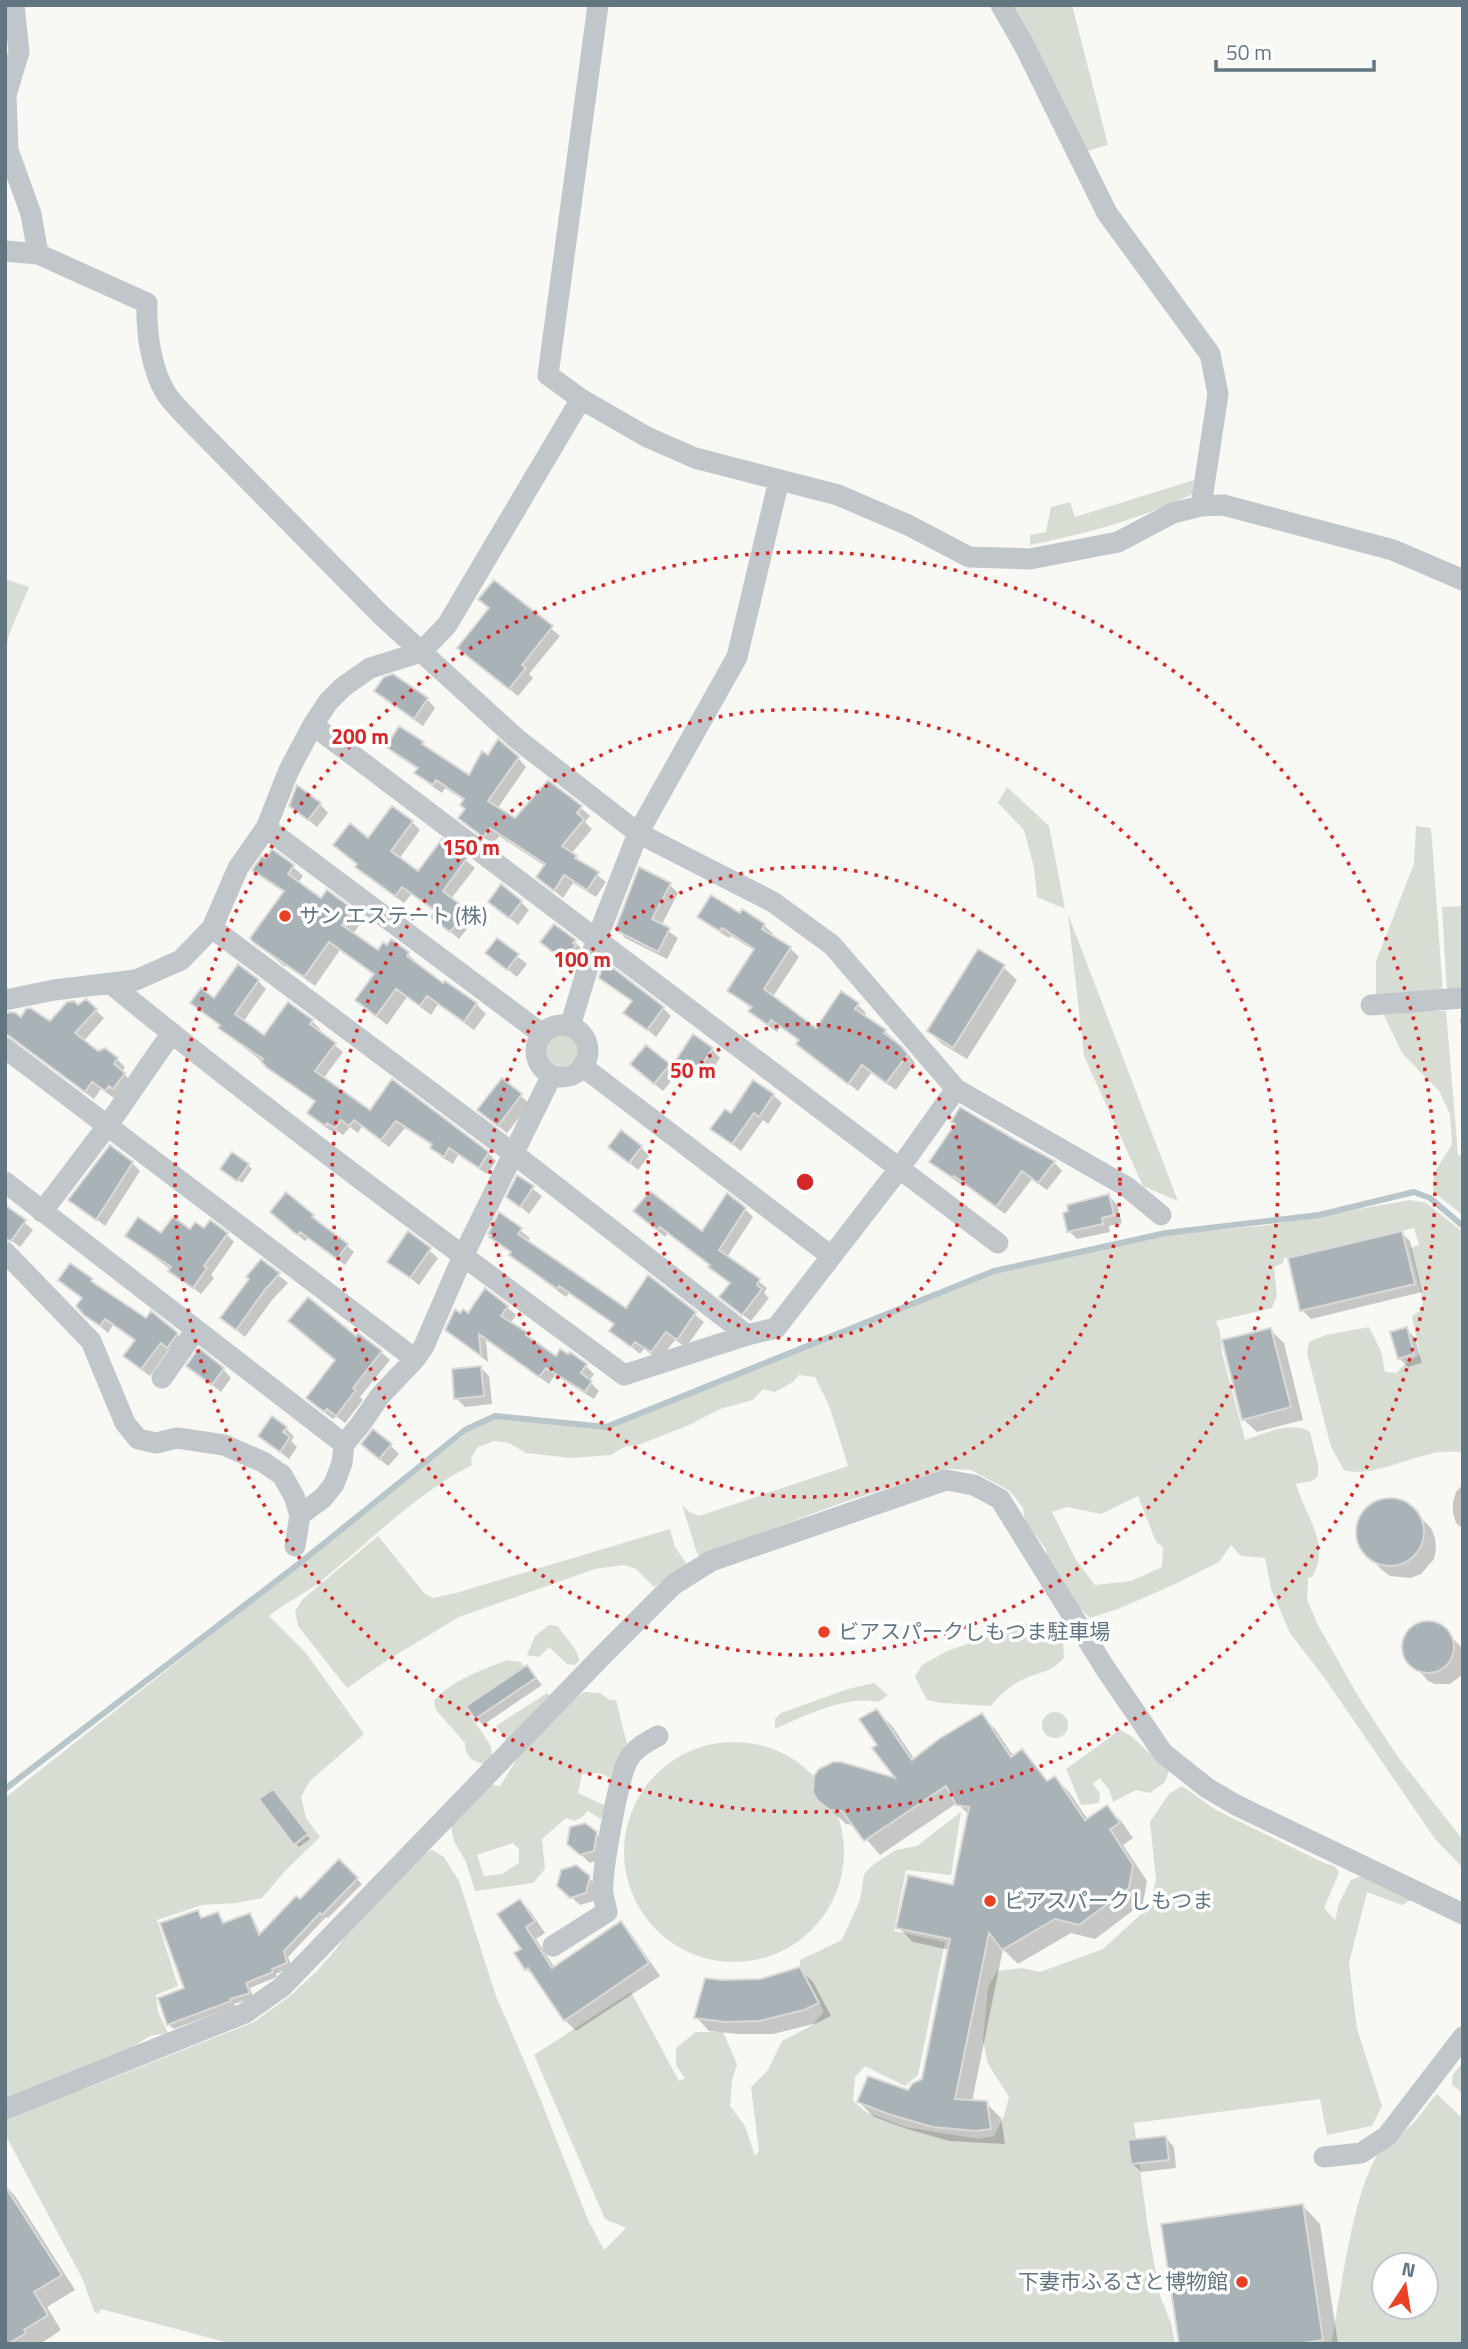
<svg xmlns="http://www.w3.org/2000/svg" width="1468" height="2349" viewBox="0 0 1468 2349" font-family="'Titillium Web','Noto Sans JP',sans-serif">
<rect width="100%" height="100%" fill="#f8f8f5"/>
<path fill="#d8ddd4" fill-rule="evenodd" d="M1010,5H1072L1108,145L1087,151Z
M1194,480L1193,494C1142,518 1086,534 1030,545V535L1046,532L1051,507L1070,502L1075,517Z
M5,579L29,587L8,637L5,661Z
M1007,787L1049,826L1065,909L1037,897L1034,867L1024,830L998,803Z
M1416,826L1431,828L1443,994L1376,1000V961L1414,864Z
M1463,906V992L1447,993L1442,907Z
M1068,914L1178,1201L1143,1186L1084,1056Z
M1382,1011H1446L1458,1155L1463,1156V1215L1433,1192L1434,1173L1452,1144L1450,1114L1439,1091L1402,1053Z
M546 1050a16 16 0 1 1 32 0a16 16 0 1 1-32 0Z
M1410,1200L1426,1203L1463,1232V1452C1452,1452 1440,1451 1430,1454C1406,1459 1367,1478 1344,1470L1331,1447L1307,1353L1309,1342L1326,1335L1369,1327L1381,1351L1385,1372L1396,1373L1405,1364L1420,1354L1412,1316L1420,1311L1423,1302L1410,1248L1419,1245L1414,1228L1284,1258L1283,1263L1274,1267L1277,1296L1272,1308L1216,1321L1220,1332L1222,1353L1245,1440C1263,1434 1292,1420 1310,1432L1318,1465V1476L1312,1481L1296,1484C1305,1516 1332,1545 1312,1577L1308,1578L1307,1600L1318,1625L1358,1696L1398,1757L1463,1840V1868L1435,1839L1326,1680L1290,1633L1271,1589L1265,1558L1241,1556L1231,1545L1219,1562L1173,1585L1118,1609L1090,1618L1075,1604L1047,1559L1046,1549L1025,1522L1023,1508L1010,1491L971,1470L948,1469L841,1503L699,1556L696,1550L682,1505L688,1511L699,1516L848,1466L830,1408L815,1377L799,1375L793,1382L775,1392L763,1389L753,1400L720,1409L689,1425L641,1444L624,1447L611,1455L572,1458L526,1453L509,1443L494,1441L478,1447L471,1458L472,1465C418,1492 369,1542 322,1580C305,1594 285,1603 269,1616L306,1653L364,1734L309,1782L301,1797L306,1818L320,1837L286,1870L262,1898L237,1903L202,1905L157,1920L178,1986L156,1995L158,2012L168,2033L150,2036L119,2055L5,2100V1798L469,1431L495,1418L606,1429L994,1273L1167,1235L1269,1225ZM1138,1496L1156,1542L1163,1547L1162,1567L1131,1581L1095,1585L1076,1560L1052,1512L1067,1507L1101,1514Z
M670,1529L675,1547L687,1564L654,1587L636,1569L624,1565L595,1569L459,1617L386,1661L347,1688L298,1626L295,1611L303,1599L378,1536L425,1594L433,1598L456,1593Z
M1030,1622L1050,1623L1063,1641L1064,1658C1051,1672 1043,1671 1026,1678C1012,1684 999,1695 991,1706L942,1703L927,1700L915,1677L922,1665L947,1651Z
M549,1625L558,1626C565,1639 578,1647 579,1661L575,1665L567,1664L549,1647L539,1657L527,1655L535,1636Z
M507,1660L521,1662L524,1667L521,1673L470,1702L467,1710L491,1746L492,1755L484,1764C471,1761 465,1756 465,1743L436,1710L434,1701C451,1680 483,1670 507,1660Z
M874,1683L888,1695L878,1702C847,1695 804,1716 775,1729V1719L781,1713L848,1689Z
M584,1692L600,1693L610,1700H616L627,1744L616,1770L613,1769L610,1778L600,1773L582,1774L578,1793L606,1806L601,1819L588,1811L581,1818L574,1821L566,1818L542,1839L545,1869L533,1883L475,1891L466,1862L454,1841L450,1823L489,1784L500,1786L522,1751L566,1704ZM513,1843L519,1849V1863L502,1874L484,1876L477,1855Z
M547,1693L554,1700L508,1743L496,1726Z
M1042 1725a13 13 0 1 1 26 0a13 13 0 1 1-26 0Z
M1120,1730L1131,1736L1169,1771L1165,1782L1150,1793L1136,1790L1113,1802L1109,1789L1099,1778L1093,1784L1100,1794L1099,1803L1081,1805L1066,1769Z
M624 1852a110 110 0 1 1 220 0a110 110 0 1 1-220 0Z
M1182,1786L1216,1810L1324,1863L1336,1867L1339,1873L1324,1908L1335,1920L1339,1903L1351,1880L1362,1876L1411,1900L1402,1905L1367,1892L1349,1963L1357,2029L1382,2106L1372,2126L1327,2135L1320,2099L1134,2123L1148,2229L1160,2296L1171,2323L1175,2344H233L101,2309L98,2314L94,2311L83,2280L5,2134V2115L87,2088L254,2022L290,1996L317,1971L337,1948L363,1909L418,1856L432,1850L444,1857L459,1881L496,1996L538,2093L588,2220L604,2250L626,2228L605,2219L534,2055L631,1992L679,2081L685,2078L676,2065V2048L696,2032H723L737,2064L732,2081L730,2106L745,2126L755,2156L759,2151L751,2087L768,2070L782,2041L811,2026L824,2012L800,1967V1960L842,1940L860,1900L864,1874L874,1864L896,1850L917,1846L961,1812L951,1875L906,1870L894,1931L945,1942L918,2075L905,2086L865,2066L855,2077L853,2101L866,2112L905,2127L979,2139L994,2136L1004,2116L1009,2097L988,2064L983,2041L988,1987L997,1971L1022,1968L1040,1972L1103,1949L1149,1907L1156,1880L1150,1822L1169,1794Z
M1463,2062V2093L1452,2085L1453,2075Z
M1437,2094L1463,2119V2344H1331C1341,2294 1353,2183 1383,2147C1390,2139 1401,2134 1409,2127C1420,2118 1427,2104 1437,2094ZM1384,2265H1426V2307H1384Z"/>
<path fill="#0003" d="M494,582L560,636L529,674L533,678L518,696L468,657L491,609Z
M376,691L427,699L435,708L423,726L385,700Z
M400,729L469,777L488,758H518L526,767L497,809L515,821L548,782L581,808L590,816L585,822L592,829L571,854L606,882L596,897L573,883L563,898L538,877L545,866L499,836L493,844L469,827L460,818L467,810L465,801L445,788L442,793L425,781L416,773L419,770L396,755L388,747Z
M320,804L328,813L317,827L291,806Z
M412,822L420,830L399,859L419,873L443,842L475,868L450,900L474,920L459,939L442,925L437,913L411,894L404,903L366,875L369,840Z
M292,866L303,876L298,883L322,900L327,893L362,921L353,934L379,952L391,942L408,954L418,964L417,966L476,1004L486,1014L474,1030L438,1004L431,1015L407,997L387,1025L357,1000L375,976L340,950L315,986L286,965L285,967L262,948L285,893L265,880L255,870Z
M670,885L678,893L661,926L678,938L667,959L625,938L617,929Z
M490,902H521L529,910L518,925Z
M741,915L764,925L773,934L771,936L790,948L799,957L772,998L816,1031L858,1005L866,1013L863,1017L885,1031L909,1055L915,1063L896,1090L871,1073L858,1091L807,1052L800,1042L780,1027L777,1032L759,1019L751,1011L752,1009L729,991L755,951L731,936L729,938L708,925L699,916Z
M497,940L527,964L517,977L487,953Z
M574,941L583,950L581,952L584,955L574,968L551,950Z
M1003,967L1017,980L967,1059L942,1044L929,1031Z
M601,977L663,1008L671,1016L656,1037L626,1012L633,1002Z
M258,981L266,989L243,1022L264,1037L312,1021L320,1029L318,1032L343,1052L323,1079L370,1112L393,1082L488,1153L496,1161L487,1174L458,1155L453,1164L440,1156L433,1146L405,1128L389,1147L362,1126L358,1133L350,1127L343,1135L336,1130L334,1133L317,1121L309,1113L316,1103L229,1036L221,1026L200,1011L214,1000Z
M78,1007L95,1010L104,1018L83,1042L98,1053L117,1059L125,1067L122,1072L132,1082L114,1098L101,1089L94,1099L5,1032L21,1019L50,1024Z
M1463,1018V1045L1460,1019Z
M646,1047L677,1074L663,1091L641,1073Z
M712,1049L720,1058L705,1080L678,1059Z
M502,1080L530,1104L507,1133L488,1118Z
M773,1095L782,1103L768,1124L763,1120L741,1151L712,1128L732,1116Z
M961,1109L1054,1162L1062,1171L1047,1190L1032,1179L1005,1214L963,1183L962,1185L940,1170L931,1162L956,1125Z
M610,1147H641L649,1156L638,1170Z
M132,1163L140,1171L105,1226L70,1199Z
M248,1165L252,1169L242,1183L224,1170Z
M518,1178L542,1196L529,1214L509,1197Z
M1109,1196L1117,1205L1122,1223L1109,1226L1110,1232L1077,1239L1069,1231Z
M745,1209L753,1217L727,1257L767,1288L764,1293L769,1298L751,1321L730,1305L731,1284L719,1275L711,1267L712,1266L668,1233L665,1237L643,1219L703,1234Z
M500,1215L530,1238L527,1242L627,1310L649,1278L704,1322L686,1347L675,1340L659,1360L644,1349L640,1354L611,1330L615,1325L569,1293L566,1297L520,1263L512,1253L500,1245L492,1237Z
M313,1216L354,1252L345,1265L308,1238L305,1241L279,1219Z
M24,1222L33,1230L20,1247L5,1236Z
M204,1230L227,1235L234,1242L211,1275L214,1278L201,1294L128,1236H161Z
M1402,1233L1410,1241L1422,1292L1311,1319L1302,1310Z
M409,1234L438,1258L419,1285L389,1261Z
M261,1261L288,1283L272,1300L245,1337L222,1318Z
M71,1265L100,1289L147,1320L177,1334L185,1342L176,1354L169,1349L150,1376L133,1364L126,1356L137,1342L113,1325L108,1333L86,1314L83,1299L60,1280Z
M507,1307L516,1315L510,1324L557,1358L585,1365L594,1374L589,1381L599,1391L594,1399L555,1375L549,1384L486,1340L488,1362L456,1338L469,1316Z
M1406,1329L1415,1338L1422,1363L1408,1367L1399,1358Z
M1270,1330L1284,1343L1303,1420L1257,1432L1243,1419Z
M356,1338L381,1352L390,1360L360,1397L363,1400L345,1423L336,1416L333,1419L316,1406Z
M189,1366L223,1369L231,1378L221,1392Z
M481,1368L489,1376L492,1404L465,1407L456,1398Z
M286,1428L294,1437L291,1441L297,1447L289,1459L260,1436Z
M390,1445L399,1454L388,1466L372,1453Z
M1463,1484V1529L1456,1523L1453,1513V1502L1456,1492Z
M1388,1500L1399,1501L1409,1506L1431,1528L1435,1538L1436,1549L1434,1559L1421,1574L1411,1578L1390,1576L1382,1570L1361,1548L1358,1538L1361,1517L1368,1508L1377,1502Z
M1426,1622L1442,1627L1463,1649L1462,1675L1450,1684H1435L1428,1681L1404,1653L1406,1636L1418,1624Z
M527,1667L542,1685L483,1725L476,1718Z
M877,1711L892,1726L915,1760L982,1715L996,1730L1014,1757L1021,1751L1049,1782L1055,1778L1070,1793L1088,1820L1107,1807L1122,1822L1133,1838L1123,1845L1147,1881L1143,1903L1095,1939L1071,1933L1018,1964L1003,1949L972,2102L986,2103L1001,2118L1005,2144L949,2141L907,2129L874,2117L859,2102L909,2092L923,2081L950,1950L913,1942L898,1927L955,1887L969,1815L957,1803L880,1855L854,1825L846,1824L819,1799L900,1782L880,1745Z
M276,1795L310,1839L299,1847L296,1844Z
M596,1833L604,1842L602,1859L590,1863L578,1852Z
M339,1862L362,1884L328,1918L326,1917L288,1957L292,1967L276,1974L277,1977L250,1988L254,1998L234,2004L235,2006L174,2029L169,2025L160,1999L187,1989L198,1912L203,1919L218,1914L225,1924L249,1915L254,1920L261,1936L300,1901Z
M588,1877L597,1886L594,1901L580,1905L568,1894Z
M520,1901L531,1912L545,1933L536,1939L555,1968L621,1924L632,1935L660,1976L576,2031L565,2020L538,1980L526,1969Z
M799,1969L813,1982L831,2016L817,2023L773,2034H739L709,2031L696,2017L761,1981Z
M1166,2138L1174,2147L1176,2168L1141,2172L1132,2163Z
M5,2185L15,2196L75,2290L47,2307L61,2330L40,2344H5Z
M1303,2206L1320,2224L1338,2344H1180Z"/>
<g fill="none" stroke-linecap="round" stroke-linejoin="round">
<path stroke="#b8c6c9" stroke-width="6" d="M5,1789L296,1566L465,1430L495,1416L606,1427L994,1271L1166,1233L1319,1215L1414,1192L1430,1198L1463,1226"/>
</g>
<path fill="#a8b2b7" stroke="#dad9d7" stroke-width="2" d="M494,580L553,626L522,665L526,668L509,689L457,648L489,608L478,599Z
M393,674L428,698L414,719L374,691L384,677Z
M399,726L424,742L422,744L469,775L482,751L488,755L498,739L519,757L488,801L515,818L548,780L582,806L577,813L584,819L562,846L577,856L575,858L599,872L587,890L564,875L554,891L536,877L545,864L490,828L483,837L458,818L465,809L460,805L464,799L436,780L433,785L414,773L418,768L386,747Z
M297,785L321,803L308,820L289,806Z
M392,806L413,821L391,851L418,871L442,839L467,858L443,891L467,910L450,932L431,917L436,911L402,887L395,896L355,867L357,864L333,845L350,823L368,838Z
M272,849L294,865L288,874L321,898L327,890L353,909L342,925L378,950L383,942L387,945L391,939L409,952L407,956L443,983L445,981L477,1003L464,1022L427,996L420,1006L396,989L376,1016L355,1000L374,974L329,942L304,977L253,942L250,938L284,891L252,870L262,856L266,858Z
M639,867L671,883L652,919L670,928L658,952L615,930Z
M501,884L522,901L509,918L488,902Z
M711,895L740,913L742,909L765,924L762,929L791,947L764,989L816,1028L841,991L859,1003L855,1009L886,1030L884,1033L900,1045L908,1054L886,1083L862,1065L848,1084L796,1044L799,1040L771,1020L768,1025L748,1011L752,1007L727,991L754,949L722,928L720,931L697,917Z
M554,924L576,940L573,943L576,945L564,961L540,942Z
M497,938L519,954L507,970L485,953Z
M978,949L1005,965L953,1048L927,1031Z
M604,961L664,1007L647,1030L623,1013L632,1001L599,978Z
M238,964L259,980L235,1014L264,1035L288,1002L313,1020L310,1024L336,1043L315,1071L370,1110L392,1079L489,1152L479,1168L449,1148L444,1157L430,1148L432,1144L396,1121L381,1140L354,1120L349,1126L341,1120L335,1128L327,1123L325,1126L307,1113L315,1101L266,1067L261,1061L263,1059L218,1028L220,1025L190,1003L201,988L214,998Z
M86,999L97,1009L75,1033L98,1051L105,1048L118,1058L114,1064L125,1073L113,1089L109,1086L105,1091L92,1082L85,1092L5,1033V1013L14,1012L21,1017L26,1009L30,1008L50,1021L67,1002L74,1001L78,1005Z
M693,1034L713,1048L696,1073L676,1060Z
M646,1045L670,1064L654,1084L630,1064Z
M502,1078L522,1094L498,1126L477,1110Z
M753,1080L774,1094L759,1117L754,1113L732,1144L710,1129L725,1109L731,1113Z
M960,1107L1019,1142L1055,1161L1038,1183L1022,1171L996,1207L954,1176L953,1178L929,1162L955,1124L951,1122Z
M621,1130L642,1146L629,1163L608,1147Z
M110,1145L133,1162L96,1220L68,1200Z
M232,1152L249,1164L237,1181L220,1169Z
M517,1175L534,1186L520,1207L506,1197Z
M650,1191L702,1231L727,1193L746,1208L719,1250L760,1279L757,1285L762,1289L742,1315L719,1297L730,1283L708,1267L710,1265L660,1227L657,1230L633,1211Z
M286,1192L314,1215L312,1217L348,1244L337,1259L300,1232L297,1235L270,1212Z
M1109,1194L1114,1215L1102,1218L1103,1224L1067,1232L1063,1213L1068,1211L1067,1205Z
M5,1205L26,1220L11,1241L5,1239Z
M499,1212L522,1228L518,1234L626,1308L648,1275L696,1312L677,1340L666,1332L651,1352L635,1342L631,1347L609,1331L614,1324L559,1286L557,1289L509,1255L511,1252L489,1237L491,1235L488,1234Z
M138,1217L161,1233L173,1217L190,1229L195,1222L204,1228L210,1220L228,1233L204,1266L207,1268L193,1288L168,1271L171,1267L125,1236Z
M408,1231L431,1248L410,1278L387,1262Z
M1402,1231L1415,1284L1300,1311L1288,1258Z
M261,1259L280,1273L264,1291L236,1330L220,1318L249,1279L246,1277Z
M70,1263L93,1279L91,1281L119,1300L146,1318L151,1311L178,1333L167,1348L161,1343L141,1369L123,1356L135,1340L105,1319L100,1326L84,1315L76,1306L82,1298L58,1280Z
M485,1288L508,1306L501,1316L528,1333L526,1335L556,1356L560,1349L568,1354L570,1352L587,1364L581,1373L592,1381L585,1392L546,1368L539,1377L479,1334L481,1356L445,1330L455,1309L460,1313L463,1309L468,1313Z
M308,1297L356,1336L358,1333L382,1351L353,1388L356,1390L336,1416L327,1409L324,1412L306,1398L335,1360L288,1321Z
M1407,1327L1414,1354L1398,1359L1390,1332Z
M1271,1328L1291,1407L1242,1420L1222,1340Z
M199,1348L224,1368L212,1385L186,1366Z
M481,1366L484,1396L454,1399L452,1369Z
M272,1416L287,1427L283,1432L290,1437L280,1452L258,1436Z
M373,1429L392,1444L379,1459L361,1444Z
M1356 1532a34 34 0 1 1 68 0a34 34 0 1 1-68 0Z
M1402 1647a26 26 0 1 1 52 0a26 26 0 1 1-52 0Z
M527,1665L536,1678L475,1719L466,1706Z
M877,1709L912,1760L939,1739L982,1713L1011,1757L1022,1749L1047,1781L1055,1776L1085,1820L1107,1805L1120,1823L1110,1829L1133,1865L1129,1888L1079,1925L1055,1919L1002,1950L989,1933L955,2099L987,2101L991,2129L976,2131L933,2127L891,2115L857,2102L868,2076L908,2090L913,2083L922,2079L950,1939L896,1928L908,1875L953,1885L969,1807L956,1805L946,1786L864,1841L842,1811L830,1810L817,1800L813,1792L814,1776L819,1769L833,1762H841L895,1778L872,1748L877,1745L859,1719Z
M273,1789L308,1834L294,1845L259,1799Z
M585,1823L597,1832L594,1851L580,1855L567,1844L570,1827Z
M339,1859L358,1878L322,1915L320,1913L284,1951L287,1963L272,1969L273,1972L246,1983L250,1993L230,1999L231,2001L167,2025L158,1998L184,1988L160,1923L198,1910L201,1918L218,1912L223,1923L250,1913L259,1935L296,1896L300,1899Z
M576,1865L590,1876L586,1893L570,1898L557,1886L561,1870Z
M520,1899L535,1921L526,1927L552,1968L621,1921L649,1963L564,2021L528,1968L525,1970L514,1953L521,1949L497,1914Z
M800,1967L819,2003L804,2010L759,2021L725,2022L694,2018L705,1978L722,1980L761,1979Z
M1166,2136L1169,2160L1131,2164L1128,2140Z
M5,2186L62,2275L34,2292L48,2315L24,2330L26,2333L8,2344H5Z
M1303,2204L1323,2340L1299,2344H1179L1161,2224Z"/>
<g fill="none" stroke-linecap="round" stroke-linejoin="round">
<path stroke="#c0c6c9" stroke-width="21" d="M14,5L19,52L6,95L8,150L31,214L38,254
M598,5L548,375L581,399L647,437L695,458L838,495L908,525L969,557L1030,559L1118,542L1173,513L1201,506L1223,505L1393,550L1463,580
M1001,5L1024,45L1107,213L1210,354L1218,394L1201,506
M5,251L38,254L147,303C146,332 151,370 167,395C174,405 185,415 193,424L381,615L517,739L638,833L773,902L832,945L956,1089L1127,1187L1161,1215
M313,725L998,1243
M266,828L542,1034
M212,928L514,1154L747,1335
M111,984C277,1120 451,1247 624,1375L747,1335L776,1328L899,1169L956,1089
M5,1000L54,990L136,980L181,960L212,928L238,868L266,828L289,770L313,725L328,702L343,687L370,668L421,652L447,625L581,399
M1371,1005L1463,998
M536 1051a26 26 0 1 1 52 0a26 26 0 1 1-52 0Z
M570,1026L596,941L638,833L737,657L779,480
M5,1048L415,1359
M582,1066L831,1256
M5,1182L344,1444
M42,1212L108,1125L171,1034
M5,1252L91,1341L125,1423L138,1439L156,1443L177,1438L224,1445L263,1462L282,1475L294,1496L300,1515L295,1546
M162,1378L196,1330
M300,1515L323,1498L334,1484L342,1463L344,1444L360,1425L380,1396L415,1359L424,1346L463,1256L552,1075
M553,1946L607,1912C606,1906 604,1901 603,1895C601,1874 618,1778 628,1760C635,1748 647,1742 658,1736
M5,2109L245,2013L282,1987L603,1655L673,1585L711,1561L946,1480L974,1485L1000,1499L1105,1668L1163,1753L1207,1788L1236,1805L1463,1914
M1324,2157L1361,2153L1387,2136L1463,2037"/>
</g>
<g fill="none" stroke="#d62828" stroke-width="3.5" stroke-dasharray="3.5 7">
<circle cx="805" cy="1182" r="158"/>
<circle cx="805" cy="1182" r="315"/>
<circle cx="805" cy="1182" r="473"/>
<circle cx="805" cy="1182" r="630"/>
</g>
<g fill="#ea4023" stroke="#fff" stroke-width="2.5">
<circle cx="285" cy="916" r="7"/>
<circle cx="824" cy="1632" r="7"/>
<circle cx="990" cy="1901" r="7"/>
<circle cx="1242" cy="2282" r="7"/>
</g>
<g text-anchor="middle" stroke-width="7" stroke-linejoin="round" paint-order="stroke">
<g font-size="21" fill="#627681" stroke="#fff" text-anchor="start">
<text x="299" y="923">サン エステート (株)</text>
<text x="838" y="1639">ビアスパークしもつま駐車場</text>
<text x="1004" y="1908">ビアスパークしもつま</text>
<text x="1228" y="2289" text-anchor="end">下妻市ふるさと博物館</text>
</g>
</g>
<circle cx="805" cy="1182" r="10" fill="#d62828" stroke="#fff" stroke-width="3.5"/>
<g font-size="21" text-anchor="middle" font-weight="bold" fill="#d62828" stroke="#fff" stroke-width="7" stroke-linejoin="round" paint-order="stroke">
<text x="360" y="744">200 m</text>
<text x="471" y="855">150 m</text>
<text x="582" y="967">100 m</text>
<text x="693" y="1078">50 m</text>
</g>
<rect width="1468" height="2349" fill="none" stroke="#627681" stroke-width="14"/>
<g transform="translate(1405 2286) rotate(12)"><circle r="33" fill="#ffffff" stroke="#c0c8cd" stroke-width="2"/>
<path d="M0-5L12 26L0 18L-12 26Z" fill="#ea4023"/>
<text y="-10" font-size="19" font-weight="bold" text-anchor="middle" fill="#627681">N</text>
</g>
<path d="M1216 60v10h158v-10" fill="none" stroke="#627681" stroke-width="3.5"/>
<text x="1226" y="60" font-size="21" fill="#627681" stroke="#ffffff" stroke-width="5" paint-order="stroke">50 m</text>
</svg>
